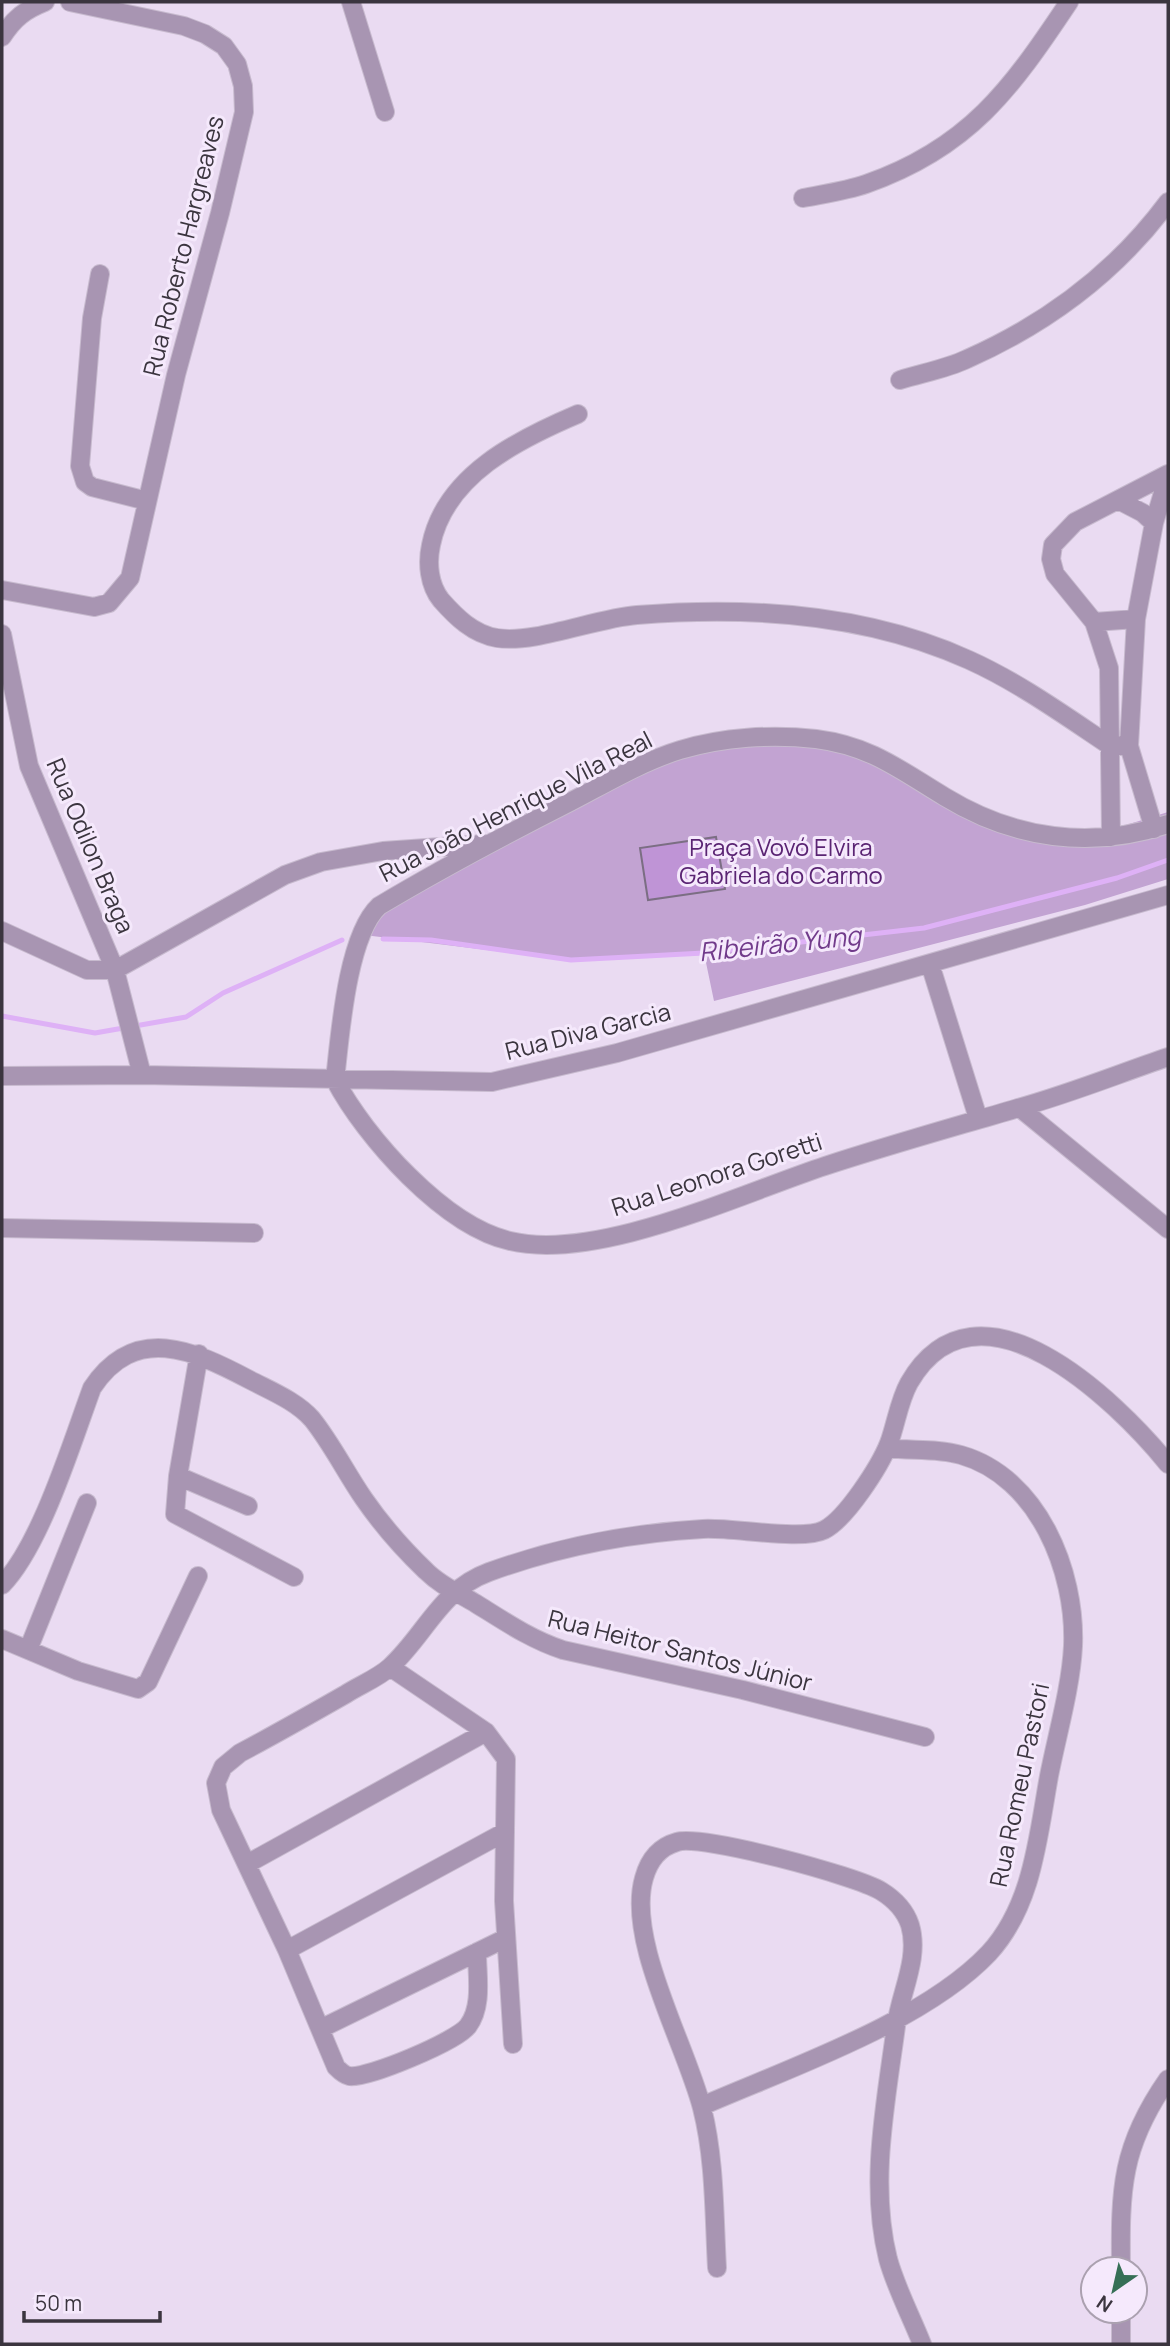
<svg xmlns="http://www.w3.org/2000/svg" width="1170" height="2346" viewBox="0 0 1170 2346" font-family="Manrope,sans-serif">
<rect width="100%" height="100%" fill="#eadbf2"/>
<path fill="#c2a3d2" d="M818,743L869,760L921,790L1067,835L1126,825L1168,812V879L1085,905L714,1001L704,953L571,960L364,935L396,902L645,768L720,745Z"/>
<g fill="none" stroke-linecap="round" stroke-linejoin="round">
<path stroke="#deb1f6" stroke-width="5" d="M383,939L431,940L571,960L704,953L924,928L1117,878L1168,860
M2,1016L95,1033L186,1017L223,993L342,940"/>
</g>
<path fill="#bf94d6" stroke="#7b6e83" stroke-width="2" d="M716,837L725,889L648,900L640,848Z"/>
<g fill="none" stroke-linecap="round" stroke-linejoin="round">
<defs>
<path id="minor" d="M351,2L385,112
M2,37C14,18 25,10 45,2
M803,198C823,194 846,191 866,184C969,148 1011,89 1069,2
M100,274L92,318L80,466L85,482L92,487L147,501
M900,380C922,373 946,369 967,359C1046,324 1116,272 1168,202
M578,414C519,439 445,475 431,545C427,563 429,585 441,600C456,617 473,634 497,638C535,644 596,618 637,615C748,606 866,613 969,660C1018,682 1064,715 1109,745L1129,746
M1118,500L1143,513L1154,523
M2,590L94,607L109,603L130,578L176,375L220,213L244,112L243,86L237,64L224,46L205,34L184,26L70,2
M1094,622L1136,619
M2,634L29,766L115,970L142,1075
M1154,829L1129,746L1136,619L1154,523L1168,476
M1111,837L1109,668L1094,622L1055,574L1051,559L1053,545L1075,522L1168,474
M2,931L87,970H115L285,875L321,862L383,851L484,844
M930,964L978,1118
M2,1076L142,1075L492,1082L617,1053L1168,895
M335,1080C340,1035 347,936 379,906C441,869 505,835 570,802C605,784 641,762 680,750C723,737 772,734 816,739C871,746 900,770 945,797C1014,839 1091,850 1168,824
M335,1080C365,1137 444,1226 510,1241C597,1262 740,1194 825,1166C889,1145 954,1127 1018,1108C1069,1094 1118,1074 1168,1057
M1020,1108L1168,1229
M2,1228L254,1233
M199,1354L178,1476L175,1514L294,1577
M178,1476L248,1506
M2,1585C41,1545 72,1442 92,1388C135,1323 193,1350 250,1380C271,1391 296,1401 312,1419C332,1444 346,1473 364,1499C382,1525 403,1549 426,1571C440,1585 458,1593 475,1603C504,1621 530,1639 563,1650L743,1690L925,1737
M2,1639L78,1671L138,1689L148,1682L198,1576
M28,1650L87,1503
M390,1667L486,1732L506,1759L504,1901L513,2044
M247,1864L486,1732
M287,1950L505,1832
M477,1952C477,1976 483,2006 468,2026C457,2041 367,2079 349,2076C344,2075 340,2071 336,2067L287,1950L221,1810L216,1783L223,1767L240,1753C276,1734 311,1714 346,1694C360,1685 378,1678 390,1667C426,1634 440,1590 489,1572C558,1547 630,1533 703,1529C731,1527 802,1541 824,1530C846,1519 880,1466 889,1443C896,1424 899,1401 909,1383C977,1265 1116,1400 1168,1464
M322,2028L506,1938
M702,2106C789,2068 924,2022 989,1953C1033,1905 1038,1836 1049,1776C1057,1735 1071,1687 1073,1646C1076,1571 1038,1477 961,1455C937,1448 912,1451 887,1448
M717,2268C714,2215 715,2159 702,2108C686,2045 626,1940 644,1878C649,1860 659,1847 677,1842C701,1834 857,1876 881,1891C894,1899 905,1910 910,1925C920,1959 900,1993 896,2026C886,2102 869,2183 888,2259C896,2288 911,2316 922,2344
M1121,2269C1120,2189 1121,2146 1168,2079
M1121,2344V2311"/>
</defs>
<use href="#minor" stroke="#c7bace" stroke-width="20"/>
<use href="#minor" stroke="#a895b2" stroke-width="18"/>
</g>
<g text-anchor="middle" stroke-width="6" stroke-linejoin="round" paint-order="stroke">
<g font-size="24" fill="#3b353f" stroke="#f5e9fc">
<text transform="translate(184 246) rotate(-76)" y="8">Rua Roberto Hargreaves</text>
<text transform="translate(516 807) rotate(-27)" y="8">Rua João Henrique Vila Real</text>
<text transform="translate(90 846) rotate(67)" y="8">Rua Odilon Braga</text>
<text transform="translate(588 1032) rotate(-14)" y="8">Rua Diva Garcia</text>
<text transform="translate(717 1175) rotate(-18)" y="8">Rua Leonora Goretti</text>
<text transform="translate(680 1651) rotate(14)" y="8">Rua Heitor Santos Júnior</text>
<text transform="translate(1020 1785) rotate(-78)" y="8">Rua Romeu Pastori</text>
</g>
<g font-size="24" fill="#5a2473" stroke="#f5e9fc">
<text x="781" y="856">Praça Vovó Elvira<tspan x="781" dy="28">Gabriela do Carmo</tspan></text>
</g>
<g font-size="26" font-style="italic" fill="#713b8b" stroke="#f5e9fc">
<text transform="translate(780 944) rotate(-6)" y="9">Ribeirão Yung</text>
</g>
</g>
<rect width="1170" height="2346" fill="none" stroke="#3b353f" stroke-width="7"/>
<g transform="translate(1114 2290) rotate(214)"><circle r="33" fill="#f5e9fc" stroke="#aba1b0" stroke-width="2"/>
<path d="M0-5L12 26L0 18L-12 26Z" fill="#366f56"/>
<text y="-10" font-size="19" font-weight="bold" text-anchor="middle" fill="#3b353f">N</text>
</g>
<path d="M24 2311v10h136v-10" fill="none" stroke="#3b353f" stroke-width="3.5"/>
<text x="35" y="2311" font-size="21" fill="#3b353f" stroke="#f5e9fc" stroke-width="5" paint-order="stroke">50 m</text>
</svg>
